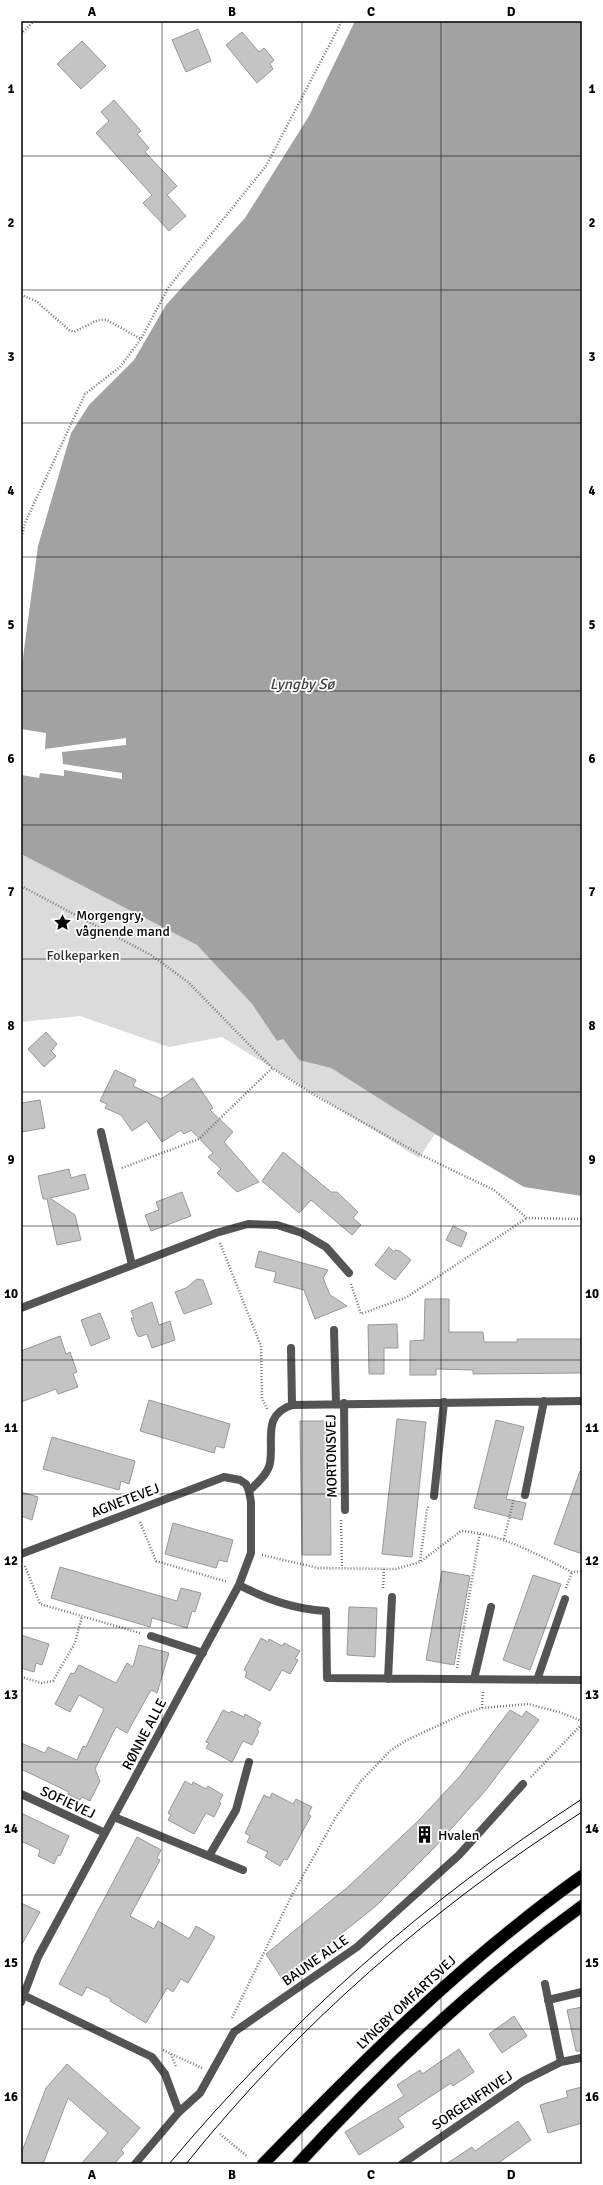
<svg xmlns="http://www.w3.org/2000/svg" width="603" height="2185" viewBox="0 0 603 2185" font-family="Signika,sans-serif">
<rect width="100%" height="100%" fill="#fff"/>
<path fill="#dbdbdb" d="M21,854L197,945L252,1004L277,1041L283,1039L299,1060L331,1068L435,1134L419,1158L222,1037L169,1047L80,1016L21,1022Z"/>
<path fill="#a2a2a2" d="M355,21H582V1196L524,1187L435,1134L331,1068L299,1060L283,1039L277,1041L252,1004L197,945L21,854V672L38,546L71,433L89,405L134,360L166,305L245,218L309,116Z"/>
<path fill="#fff" d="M21,729L46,733L45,749L126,738V745L62,752L63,764L122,773V779L64,770V776L40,773L39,778L21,775Z"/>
<path fill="#c4c4c4" stroke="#989898" d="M198,29L211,61L186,72L172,40Z
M242,32L259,52L264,48L274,60L270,64L273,69L257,83L226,45Z
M82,41L106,66L81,89L57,64Z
M114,100L141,131L137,134L149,148L145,152L177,186L167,195L186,216L169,231L143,203L152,195L96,133L109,121L101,112Z
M46,1032L57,1044L51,1051L56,1056L44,1067L28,1049Z
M115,1070L136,1080L133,1086L161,1099L193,1078L213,1108L210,1110L233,1132L224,1142L259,1182L237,1192L217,1173L221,1169L208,1157L213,1153L191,1130L184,1134L181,1130L162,1142L147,1121L132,1131L121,1115L105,1108L107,1104L100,1101Z
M40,1100L45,1128L21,1132V1103Z
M283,1152L331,1192H337L358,1212L353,1218L361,1225L352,1235L311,1200L299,1213L262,1181Z
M69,1169L71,1178L85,1174L89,1189L50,1198L75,1215L81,1240L57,1245L47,1199H43L38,1176Z
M182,1192L191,1216L151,1231L145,1215L159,1210L156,1202Z
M453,1226L467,1233L461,1247L446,1240Z
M389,1247L394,1252L395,1250L400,1251L411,1260L395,1280L375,1265Z
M259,1251L328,1270L323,1278L330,1295L347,1306L315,1319L304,1290L274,1282L276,1272L255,1267Z
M197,1279L203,1280L212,1304L184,1314L175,1292L186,1288Z
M425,1299H449V1332H483L484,1342H517V1339H582V1373L473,1374V1370L436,1369V1375H410V1341L424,1340Z
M152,1302L159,1325L170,1321L175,1340L152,1348L147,1334L139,1337L137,1335L131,1318H134L131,1311Z
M100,1313L110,1338L91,1346L81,1320Z
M397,1324L398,1348H384V1374H369L368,1325Z
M60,1336L66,1354L70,1352L77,1372L73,1374L78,1387L58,1394L56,1389L21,1402V1351Z
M149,1400L230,1424L224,1448L216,1446L214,1453L140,1431Z
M397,1419L426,1422L412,1557L382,1554Z
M496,1420L524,1427L506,1499L526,1503L522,1520L474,1508Z
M300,1421H330L331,1555H302Z
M52,1437L135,1461L129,1484L121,1481L119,1490L43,1469Z
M580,1471L582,1472V1554L554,1544Z
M21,1492L38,1497L32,1520L21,1516Z
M173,1523L233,1540L227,1562L219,1560L216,1568L165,1554Z
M60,1567L177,1601L181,1588L201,1593L195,1612L192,1611L187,1628L152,1618L150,1627L51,1598Z
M442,1571L470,1576L454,1665L426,1660Z
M533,1575L561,1584L530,1670L503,1660Z
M349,1607L377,1608L375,1657L347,1655Z
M21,1635L49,1644L42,1665L36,1663L34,1672L21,1668Z
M261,1638L268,1642L269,1639L282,1646L284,1643L300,1651L295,1659L298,1660L290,1674L282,1670L270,1691L245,1677L247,1672L244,1670Z
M139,1645L169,1653L157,1693L151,1690L127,1733L116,1727L95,1769L100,1781L90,1801L82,1797L80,1800L68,1794L69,1792L21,1769V1743L45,1753L48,1747L77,1760L83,1746L86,1747L104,1709L79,1695L70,1712L55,1704L71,1673L74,1674L79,1665L116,1683L127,1663L133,1667Z
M223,1710L229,1713L231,1711L244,1717L245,1714L261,1723L257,1730L259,1731L252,1745L243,1741L232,1762L206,1748L209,1743L206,1742Z
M510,1710L522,1717L526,1711L539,1720L486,1790L434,1848L376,1906L283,1980L266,1954L349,1886L418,1821L460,1776Z
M185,1781L192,1785L193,1782L206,1789L208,1786L223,1795L219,1802L221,1803L214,1817L206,1813L194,1834L168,1820L171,1815L168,1813Z
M272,1793L293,1804L296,1799L312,1807L308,1814L311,1816L287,1860L284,1859L280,1866L265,1857L268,1852L247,1842L250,1836L245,1833L264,1795L270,1798Z
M21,1813L69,1836L60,1856L58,1855L54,1864L38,1856L40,1850L21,1841Z
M137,1837L161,1850L157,1858L160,1860L130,1916L154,1929L158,1921L189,1939L196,1926L215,1937L188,1983L181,1979L173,1992L167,1988L146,2023L110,2001L111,1999L87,1987L82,1996L59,1984Z
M21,1903L40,1912L21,1946Z
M582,2007V2051H576L567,2010Z
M514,2016L527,2036L502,2053L489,2034Z
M459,2049L474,2072L453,2086L451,2083L398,2118L404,2127L359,2155L345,2132L404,2096L397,2085L420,2070L422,2074Z
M67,2064L140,2128L121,2150L124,2153L114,2164H81L108,2133L68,2098L43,2164H21V2154L46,2088Z
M582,2087V2123L548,2133L540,2105L568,2097L566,2091Z
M518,2121L531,2140L497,2164H446L472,2147L475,2151Z"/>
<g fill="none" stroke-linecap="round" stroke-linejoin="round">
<defs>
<path id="motorway" d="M263,2164C363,2061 465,1959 582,1876
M298,2164C384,2070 478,1981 582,1906"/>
</defs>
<use href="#motorway" stroke="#dbdbdb" stroke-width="14"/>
<path stroke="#767676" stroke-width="2.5" stroke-dasharray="1 2" stroke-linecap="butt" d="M21,34L34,21
M21,295L36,301L69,330L74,332L98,320H107L141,339
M21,540L25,523L85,394L120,367L141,339L168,288L266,166L342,21
M21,886L151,955L188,982L272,1068L316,1096L421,1155L494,1190L527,1218L582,1219
M122,1168L199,1139L272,1068
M220,1243L261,1346L262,1398L267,1409
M351,1284L361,1314L407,1297L527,1218
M341,1520L342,1568
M140,1522L156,1561L228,1582
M504,1539L514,1498
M262,1555L318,1568L396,1569L420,1562L461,1531C502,1534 536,1554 572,1572L582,1571
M420,1561L427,1510L429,1505
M25,1566L40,1604L140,1633
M383,1588L384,1569
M566,1588L572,1572
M457,1668L480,1532
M21,1677L42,1683L53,1681L75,1643L82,1616
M482,1708L483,1690
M531,1777L582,1724
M232,2018L291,1897L336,1817L361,1781L391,1750L407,1740L463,1714L482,1708L528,1704L559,1712L582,1721
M163,2050L202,2068
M171,2054L176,2067
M220,2134L248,2157"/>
<path stroke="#545454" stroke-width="8" d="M334,1330L336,1403
M291,1348L292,1405
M151,1636L203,1653
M114,1817L243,1870
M209,1856L236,1810L249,1762
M548,2000L582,1992"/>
<path stroke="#545454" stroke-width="8" d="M101,1132L132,1265
M21,1308L216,1233L248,1224L277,1225L302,1233L326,1247L349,1273
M344,1403L345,1510
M249,1491C257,1483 268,1474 270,1463C274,1439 262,1415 292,1405L582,1401
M525,1495L544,1401
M434,1496L444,1402
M21,1554L224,1477L240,1480L246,1484L249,1491L251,1502V1553L239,1585L38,1957L21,2002
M239,1585C268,1600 294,1609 326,1611L327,1678L582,1680
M388,1679L392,1597
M474,1679L491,1607
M537,1680L565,1599
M21,1794L105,1833
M545,1984L561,2062
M21,1994L152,2057L165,2074L179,2112
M135,2164L179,2112L200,2093L234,2032L357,1947L459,1855L523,1784
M402,2164L523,2081L561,2062L581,2058"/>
<use href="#motorway" stroke="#000" stroke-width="12"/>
<path stroke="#000" stroke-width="1" d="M169,2164C291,2019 423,1902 582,1799
M186,2164C297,2025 433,1907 582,1812"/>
</g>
<path fill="none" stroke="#000" stroke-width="1" stroke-opacity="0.55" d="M162,21V2164M302,21V2164M441,21V2164M21,156H582M21,290H582M21,423H582M21,557H582M21,691H582M21,825H582M21,959H582M21,1092H582M21,1226H582M21,1360H582M21,1494H582M21,1628H582M21,1762H582M21,1895H582M21,2029H582"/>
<defs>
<symbol id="sight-bare" viewBox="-9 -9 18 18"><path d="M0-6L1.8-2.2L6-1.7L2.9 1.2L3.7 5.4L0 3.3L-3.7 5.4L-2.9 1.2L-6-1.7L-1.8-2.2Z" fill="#000" stroke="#fff" stroke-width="2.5" paint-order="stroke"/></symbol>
<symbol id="building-bare" viewBox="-9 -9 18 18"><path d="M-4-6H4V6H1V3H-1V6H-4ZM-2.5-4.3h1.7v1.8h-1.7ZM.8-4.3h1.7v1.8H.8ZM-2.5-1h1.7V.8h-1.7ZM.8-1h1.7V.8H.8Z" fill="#000" stroke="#fff" stroke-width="2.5" paint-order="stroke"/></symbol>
</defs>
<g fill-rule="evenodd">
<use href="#sight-bare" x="50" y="910" width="25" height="25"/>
<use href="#building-bare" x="412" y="1822" width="25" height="25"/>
</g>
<g text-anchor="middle" stroke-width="3.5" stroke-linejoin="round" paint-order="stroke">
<g font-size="14" fill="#000" stroke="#fff" text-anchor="start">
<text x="76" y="920">Morgengry,<tspan x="76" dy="16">vågnende mand</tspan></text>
<text x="438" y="1840">Hvalen</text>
</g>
<g font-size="14" fill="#323232" stroke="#fff">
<text x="83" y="960">Folkeparken</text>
</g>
<g font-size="14" fill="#000" stroke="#fff">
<text transform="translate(331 1456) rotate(-91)" y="5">MORTONSVEJ</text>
<text transform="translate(125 1500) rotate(-21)" y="5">AGNETEVEJ</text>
<text transform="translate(144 1734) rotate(-62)" y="5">RØNNE ALLE</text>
<text transform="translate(68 1802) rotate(25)" y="5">SOFIEVEJ</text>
<text transform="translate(315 1960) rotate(-35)" y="5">BAUNE ALLE</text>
<text transform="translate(406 2002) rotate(-43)" y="5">LYNGBY OMFARTSVEJ</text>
<text transform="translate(472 2100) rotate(-34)" y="5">SORGENFRIVEJ</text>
</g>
<g font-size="15" font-style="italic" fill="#434343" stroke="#fff">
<text x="302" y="689">Lyngby Sø</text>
</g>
</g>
<rect width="603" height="2185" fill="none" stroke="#ffffff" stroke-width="44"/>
<rect x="22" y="22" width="559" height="2141" fill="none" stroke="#000" stroke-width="1.5"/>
<g font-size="13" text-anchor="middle" font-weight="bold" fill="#000">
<text x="92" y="16">A</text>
<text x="232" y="16">B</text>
<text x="371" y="16">C</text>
<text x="511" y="16">D</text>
<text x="11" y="93">1</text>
<text x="592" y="93">1</text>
<text x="11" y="227">2</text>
<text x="592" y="227">2</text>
<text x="11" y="361">3</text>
<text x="592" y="361">3</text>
<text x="11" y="495">4</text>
<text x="592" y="495">4</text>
<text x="11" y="629">5</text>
<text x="592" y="629">5</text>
<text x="11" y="763">6</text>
<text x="592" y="763">6</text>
<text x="11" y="896">7</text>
<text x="592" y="896">7</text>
<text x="11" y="1030">8</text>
<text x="592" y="1030">8</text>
<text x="11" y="1164">9</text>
<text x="592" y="1164">9</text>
<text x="11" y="1298">10</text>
<text x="592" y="1298">10</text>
<text x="11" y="1432">11</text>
<text x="592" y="1432">11</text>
<text x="11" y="1565">12</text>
<text x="592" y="1565">12</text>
<text x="11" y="1699">13</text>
<text x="592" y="1699">13</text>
<text x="11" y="1833">14</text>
<text x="592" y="1833">14</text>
<text x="11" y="1967">15</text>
<text x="592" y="1967">15</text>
<text x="11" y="2101">16</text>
<text x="592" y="2101">16</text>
<text x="92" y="2179">A</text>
<text x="232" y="2179">B</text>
<text x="371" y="2179">C</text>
<text x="511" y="2179">D</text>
</g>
</svg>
